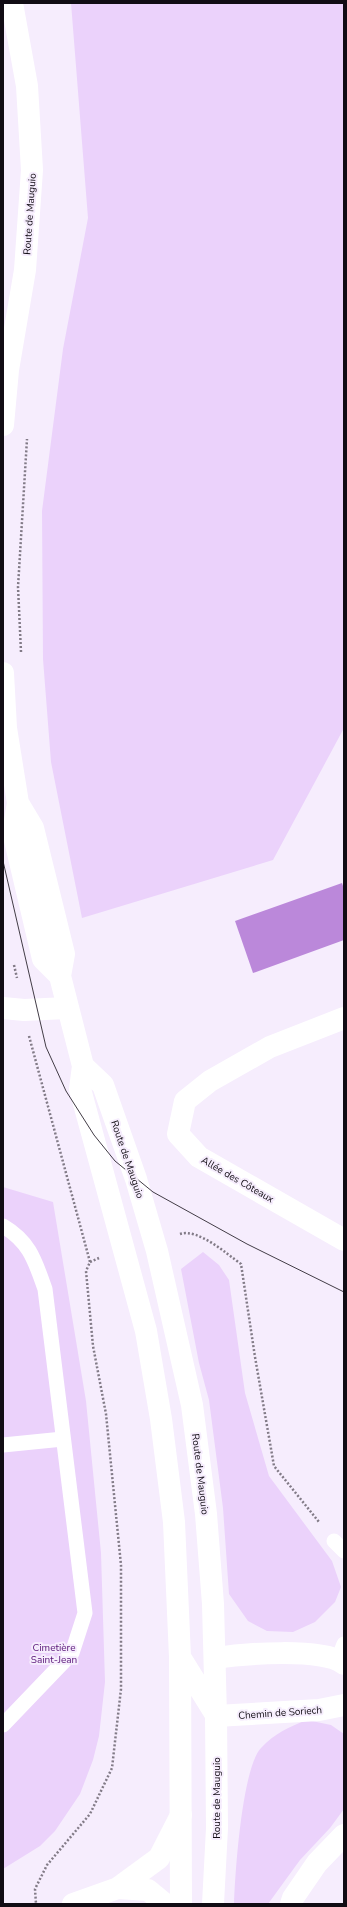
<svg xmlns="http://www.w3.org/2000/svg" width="347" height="1907" viewBox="0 0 347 1907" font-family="'Nunito Sans',sans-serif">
<rect width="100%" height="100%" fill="#f6edfd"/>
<path fill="#ebd2fb" d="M71,3H344V728L273,860L82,918L51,762L43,659L42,511L63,349L88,218Z
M3,1187L53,1202L86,1401L101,1553L105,1682L99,1736L93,1760L80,1794L55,1831L40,1846L3,1869Z
M203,1252L219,1265L229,1280L245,1393L269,1476L332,1561L341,1587L335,1602L315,1622L293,1632L267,1631L248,1621L229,1594L223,1508L209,1400L199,1363L181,1269Z
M307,1720L331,1725L344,1734V1809L330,1828L300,1860L268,1904H234C235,1874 242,1768 261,1748C275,1733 289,1727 307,1720Z"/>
<path fill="#bb88da" d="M342,883L344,889V940L253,973L235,921Z"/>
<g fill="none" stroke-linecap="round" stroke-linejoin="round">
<path stroke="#827b87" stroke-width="2.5" stroke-dasharray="2 2" stroke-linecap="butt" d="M21,652L18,587L27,439
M14,965L17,978
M29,1036L90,1262L86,1271L93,1346L106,1414L121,1565V1689L112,1768L90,1814L47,1865L35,1889L36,1904
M180,1234C198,1228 227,1254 241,1264L255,1357L274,1466L319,1522
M90,1262L99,1258"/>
<path stroke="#fff" stroke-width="15" d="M3,1226C30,1242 35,1261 45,1289L85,1613L72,1653L3,1725
M3,1445L63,1439
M334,1541L344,1551
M338,1659L344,1644"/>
<path stroke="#fff" stroke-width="22" d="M3,1008L24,1010L67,1008
M344,1018L270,1047L210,1081L185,1101L178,1134L199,1157L344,1240
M215,1658C241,1654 325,1647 344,1664
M216,1716L319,1710L344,1705
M291,1904L293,1898L317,1863L344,1835"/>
<path stroke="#fff" stroke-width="22" d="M118,1888L148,1890L165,1904
M73,1904L118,1888L159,1858L181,1815"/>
<path stroke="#fff" stroke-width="22" d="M3,425L8,370L25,270L32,170L27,86L12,3
M3,673L6,728L18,803L13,832L43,959L60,976
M18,803L33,828L64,954L60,976L83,1066L80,1089L146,1331L161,1419L174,1522L180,1657L181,1904
M83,1066L103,1085L136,1179L157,1251L192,1405L206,1514L213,1604L216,1716L217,1828L213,1904
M180,1657L216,1715"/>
<path stroke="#423c46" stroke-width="1" d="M3,861L46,1047L66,1091L94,1135L115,1161L153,1192L247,1244L344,1292"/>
</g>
<g text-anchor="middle" stroke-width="4" stroke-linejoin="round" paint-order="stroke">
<g font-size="10" fill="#110c14" stroke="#f6edfd">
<text transform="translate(29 214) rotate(-86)" y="4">Route de Mauguio</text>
<text transform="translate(128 1159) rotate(71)" y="4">Route de Mauguio</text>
<text transform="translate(238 1179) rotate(30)" y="4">Allée des Côteaux</text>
<text transform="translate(201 1474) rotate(83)" y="4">Route de Mauguio</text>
<text transform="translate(280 1712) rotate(-4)" y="4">Chemin de Soriech</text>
<text transform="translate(216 1798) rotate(-90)" y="4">Route de Mauguio</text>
</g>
<g font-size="10" fill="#571376" stroke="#f6edfd">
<text x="54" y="1651">Cimetière<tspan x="54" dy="12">Saint-Jean</tspan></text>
</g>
</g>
<rect width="347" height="1907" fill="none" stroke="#110c14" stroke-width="8"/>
</svg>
